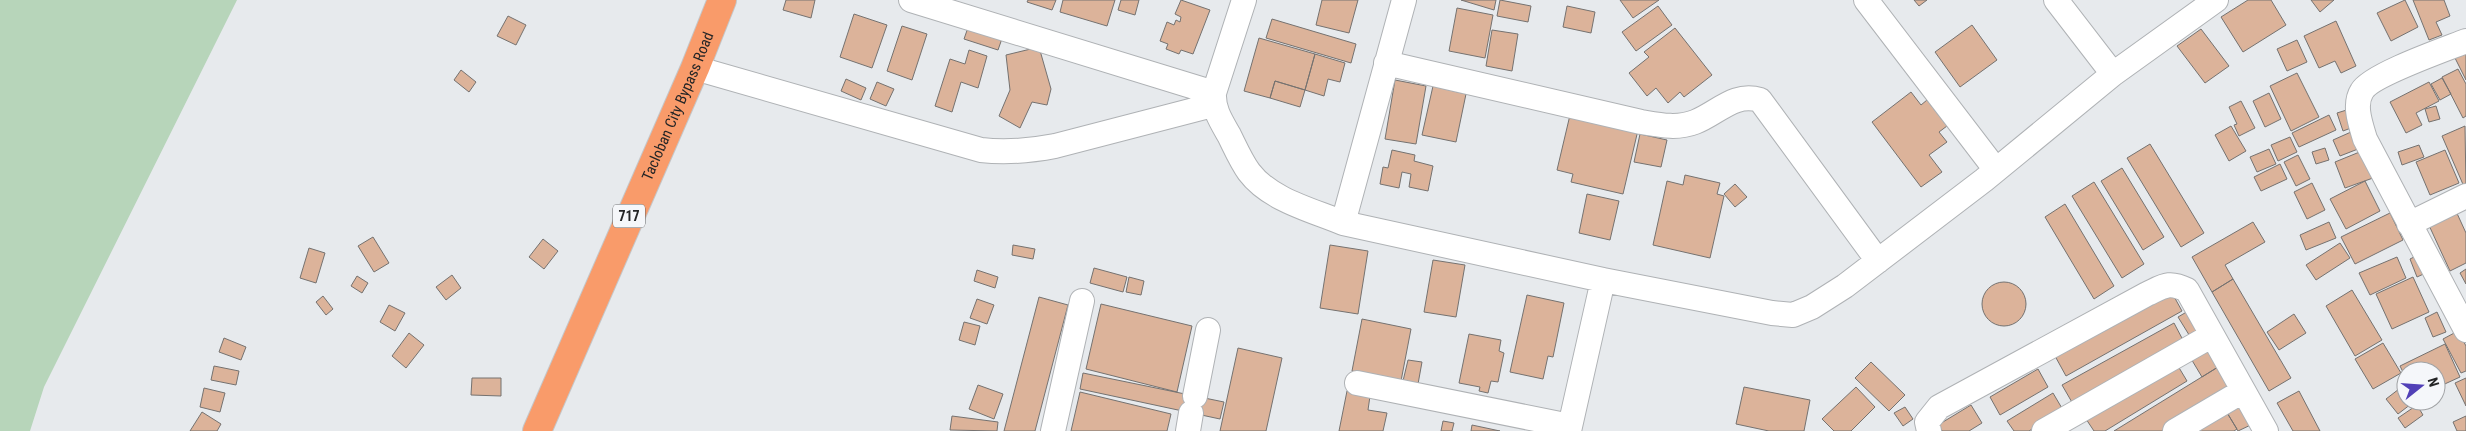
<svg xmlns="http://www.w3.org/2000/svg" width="2466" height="431" viewBox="0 0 2466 431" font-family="'Roboto Condensed',sans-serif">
<rect width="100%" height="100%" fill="#e7eaed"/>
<path fill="#b7d5ba" d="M0,0H237L44,387L30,431H0Z"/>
<path fill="#dcb39a" stroke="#757270" d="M786,0H815L811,18L783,10Z
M1028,0H1056L1052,10L1027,2Z
M1063,0H1115L1107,26L1060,12Z
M1121,0H1139L1135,15L1118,10Z
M1181,0L1210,10L1193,54L1181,50L1179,54L1166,49L1168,44L1160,41L1167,22L1174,25L1176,20L1180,22L1181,17L1175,14Z
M1322,0H1358L1349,33L1316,25Z
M1461,0H1496L1494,10Z
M1500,0L1531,6L1528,22L1497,16Z
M1620,0H1659L1633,18Z
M1914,0H1927L1919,6Z
M2248,0H2271L2286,25L2243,52L2221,17Z
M2311,0H2334L2320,12Z
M2405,0L2418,27L2391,41L2377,13Z
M2413,0H2444L2450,16L2436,22L2442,35L2429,40Z
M1567,6L1595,12L1591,33L1563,27Z
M1658,6L1672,25L1636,51L1622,32Z
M1457,8L1493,15L1485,58L1449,51Z
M854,14L887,25L872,68L840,57Z
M508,16L526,25L516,45L497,36Z
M971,19L1005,30L998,50L964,39Z
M1272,19L1356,44L1351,63L1266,38Z
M2336,21L2356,66L2341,73L2335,61L2319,68L2304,36Z
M1972,25L1997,60L1960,87L1935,52Z
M902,26L927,34L912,80L887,71Z
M1675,28L1712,75L1684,97L1680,92L1668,103L1656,88L1647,96L1629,73L1649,57L1644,52Z
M2201,29L2229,66L2205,83L2177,46Z
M1492,30L1518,34L1512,71L1486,66Z
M1259,38L1315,54L1305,90L1275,81L1270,98L1244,91Z
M2297,40L2307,62L2287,71L2277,49Z
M1039,47L1051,89L1047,105L1032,102L1020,128L999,116L1010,90L1006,55Z
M2466,47V80L2453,54Z
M969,50L987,56L978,88L961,82L952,112L935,106L950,59L965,64Z
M1315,54L1345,63L1340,82L1328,79L1324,96L1305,90Z
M2458,69L2466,84V116L2463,118L2442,77Z
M461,70L476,82L469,92L454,80Z
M2297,73L2319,117L2291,131L2270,86Z
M2442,78L2451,94L2440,100L2431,84Z
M846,79L866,88L861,100L841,91Z
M1395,80L1426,86L1416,144L1385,139Z
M1275,81L1305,90L1300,107L1270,98Z
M877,82L894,89L886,106L870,99Z
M2429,82L2439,101L2416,113L2422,125L2406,133L2390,102Z
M1433,86L1466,94L1456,142L1422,135Z
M1911,92L1921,105L1927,100L1947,126L1939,132L1947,142L1929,155L1942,172L1921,187L1872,122Z
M2269,93L2281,119L2265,127L2253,101Z
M2241,101L2255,128L2239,136L2234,125L2237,124L2229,107Z
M2436,106L2440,119L2429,122L2425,109Z
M2353,108L2359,125L2343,131L2337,113Z
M1570,115L1638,130L1623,194L1571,182L1573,174L1557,170Z
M2329,115L2336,130L2299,147L2292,133Z
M2231,126L2246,151L2229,161L2215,135Z
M2465,126L2466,189H2465L2442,136Z
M2351,132L2358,149L2340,156L2333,140Z
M1640,134L1667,140L1661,167L1634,162Z
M2290,137L2297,152L2278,161L2271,145Z
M2150,144L2204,233L2181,247L2127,158Z
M2419,145L2424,157L2402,165L2398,152Z
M2325,148L2329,160L2316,164L2312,152Z
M2269,149L2276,164L2257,172L2250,157Z
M1392,150L1415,155L1414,161L1433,166L1428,191L1409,187L1411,174L1402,172L1399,188L1380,184L1383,167L1388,168Z
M2445,150L2459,183L2430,195L2416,162Z
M2362,151L2373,178L2345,188L2335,162Z
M2298,155L2310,179L2296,186L2284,162Z
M2280,164L2287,179L2261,191L2254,177Z
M2122,168L2164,237L2143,250L2101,181Z
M1685,175L1720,183L1717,194L1724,196L1710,258L1653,245L1667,181L1683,185Z
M2365,181L2380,211L2346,229L2330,199Z
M2094,182L2144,264L2122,278L2072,196Z
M2312,183L2325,210L2307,219L2294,192Z
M1735,184L1747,197L1735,207L1724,194Z
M1587,194L1619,201L1610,240L1579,233Z
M2065,204L2114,286L2094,299L2045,217Z
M2455,209L2466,233V263L2450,271L2427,221Z
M2390,213L2403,240L2355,264L2341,237Z
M2253,222L2265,242L2225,265L2233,279L2212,292L2192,257Z
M2329,222L2336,238L2306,250L2300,235Z
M373,237L389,263L374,272L358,246Z
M543,239L558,251L544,269L529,257Z
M2340,243L2350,258L2316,280L2306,265Z
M1013,245L1035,249L1033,259L1012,255Z
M1330,245L1368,251L1358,314L1320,308Z
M309,248L325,253L316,283L300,278Z
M2420,254L2428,272L2417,277L2410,259Z
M2397,257L2406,278L2370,295L2359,273Z
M1433,260L1465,265L1456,317L1424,312Z
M1094,268L1127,277L1123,292L1090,283Z
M2466,269V284L2460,273Z
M977,270L998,277L995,288L974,281Z
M452,275L461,288L446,300L436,287Z
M357,276L368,283L362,293L351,286Z
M1129,277L1144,281L1141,295L1126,292Z
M2413,277L2429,312L2392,329L2376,294Z
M2233,279L2291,378L2269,391L2212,292Z
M1982 304a22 22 0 1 1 44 0a22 22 0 1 1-44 0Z
M2352,290L2382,340L2355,356L2326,306Z
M2171,291L2182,311L2066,376L2055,356Z
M1527,295L1564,303L1553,357L1548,356L1543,379L1510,372Z
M323,296L333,309L326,315L316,302Z
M1039,297L1068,305L1035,431H1004Z
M977,299L994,305L987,324L970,318Z
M1101,304L1192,326L1177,392L1086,369Z
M389,305L405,313L395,331L380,322Z
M2190,310L2203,331L2191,338L2178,317Z
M2437,312L2446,332L2433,337L2425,318Z
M2294,314L2306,333L2279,350L2267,332Z
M1362,319L1411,329L1401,381L1352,371Z
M964,322L980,326L975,345L959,340Z
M2174,323L2184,342L2073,404L2062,385Z
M2458,331L2466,346V371L2461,373L2443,339Z
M409,333L424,345L406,368L392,356Z
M1469,334L1501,340L1499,351L1504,353L1498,382L1491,381L1488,393L1479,391L1480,387L1459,383Z
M224,338L246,347L241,360L219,352Z
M2383,343L2401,373L2373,389L2355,359Z
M2445,344L2460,377L2436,388V371H2406V378L2400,366Z
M2206,347L2218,367L2202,377L2190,357Z
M1238,348L1282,358L1266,431H1220Z
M1408,360L1422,362L1418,384L1403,381Z
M2175,361L2187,381L2105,431H2094L2084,416Z
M1871,362L1905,395L1889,411L1855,378Z
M214,366L239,371L236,385L211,380Z
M2218,367L2232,390L2165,431H2114Z
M2038,369L2048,387L2000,415L1990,397Z
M1083,373L1224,402L1220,419L1080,389Z
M472,378H501V396L471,395Z
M2466,378V406L2455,383Z
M978,385L1003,394L994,419L969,409Z
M1744,387L1810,400L1804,431H1769L1736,424Z
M1856,387L1875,407L1851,431H1834L1822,419Z
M204,388L225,393L220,412L200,407Z
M2399,389L2406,401L2411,404L2398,414L2386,399Z
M1347,391L1370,396L1368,410L1387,413L1383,431H1339Z
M2299,391L2320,431H2293L2277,403Z
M1080,392L1171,414L1167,431H1071Z
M2053,393L2063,410L2029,431H2014L2007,421Z
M2244,400L2257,422L2238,431L2226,411Z
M1971,405L1982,423L1969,431H1942L1938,425Z
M2417,405L2423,415L2405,428L2398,418Z
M1905,407L1913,419L1903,426L1894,413Z
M2226,411L2237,429L2234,431H2193Z
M202,412L221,424L217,431H190Z
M952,416L998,422L997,431L950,430Z
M2466,416V431H2457L2453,422Z
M1443,421L1454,423L1452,431H1441Z
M1472,425L1500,431H1471Z"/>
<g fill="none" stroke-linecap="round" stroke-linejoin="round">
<defs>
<path id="minor" d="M911,0L1214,93
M1244,0L1214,93C1213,109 1221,121 1229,135C1235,147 1241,161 1249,172C1270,200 1312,210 1343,223
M1404,0L1343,223L1603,280L1569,431
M1866,0L1996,170
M2056,0L2113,74
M2466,41C2446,49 2371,75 2362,91C2353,105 2361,125 2365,139L2466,330
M1386,63L1641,122C1659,125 1677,129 1695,122C1718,113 1734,92 1760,100L1878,261
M695,68L981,150C1007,153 1029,151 1055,146L1213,105
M2409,224L2466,196
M1603,280L1772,313L1793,315L1812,307L1845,286L1984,180L2113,74L2216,0
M1357,383L1570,426
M1195,396L1208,330
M1053,431L1082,301
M1188,431L1191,413
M1929,431L1927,422L1939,407L2147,294C2164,286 2169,281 2187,290L2266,431
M2044,431L2211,336
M2175,431L2243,391"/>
<g id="highway">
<path id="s1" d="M537,431L695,68L722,0"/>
</g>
</defs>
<use href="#minor" stroke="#afb2b5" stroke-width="26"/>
<use href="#highway" stroke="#c6c6c7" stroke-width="30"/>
<use href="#minor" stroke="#fff" stroke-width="24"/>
<use href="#highway" stroke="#f99b6a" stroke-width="28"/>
</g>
<g text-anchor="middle" stroke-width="4" stroke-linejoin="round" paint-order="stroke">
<rect fill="#f5f7fa" stroke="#636466" stroke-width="1" x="613" y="204.5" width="32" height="23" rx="4"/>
<g font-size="14" font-weight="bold" fill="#242526">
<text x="629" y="221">717</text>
</g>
<g font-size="15" fill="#242526" stroke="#f5f7fa">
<text dy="5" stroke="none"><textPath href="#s1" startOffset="354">Tacloban City Bypass Road</textPath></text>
</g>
</g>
<g transform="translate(2421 386) rotate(73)"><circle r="24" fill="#f5f7fa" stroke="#a1a3a5"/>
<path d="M0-4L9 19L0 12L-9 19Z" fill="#5140b7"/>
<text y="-8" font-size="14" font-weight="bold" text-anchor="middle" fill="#242526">N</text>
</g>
</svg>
